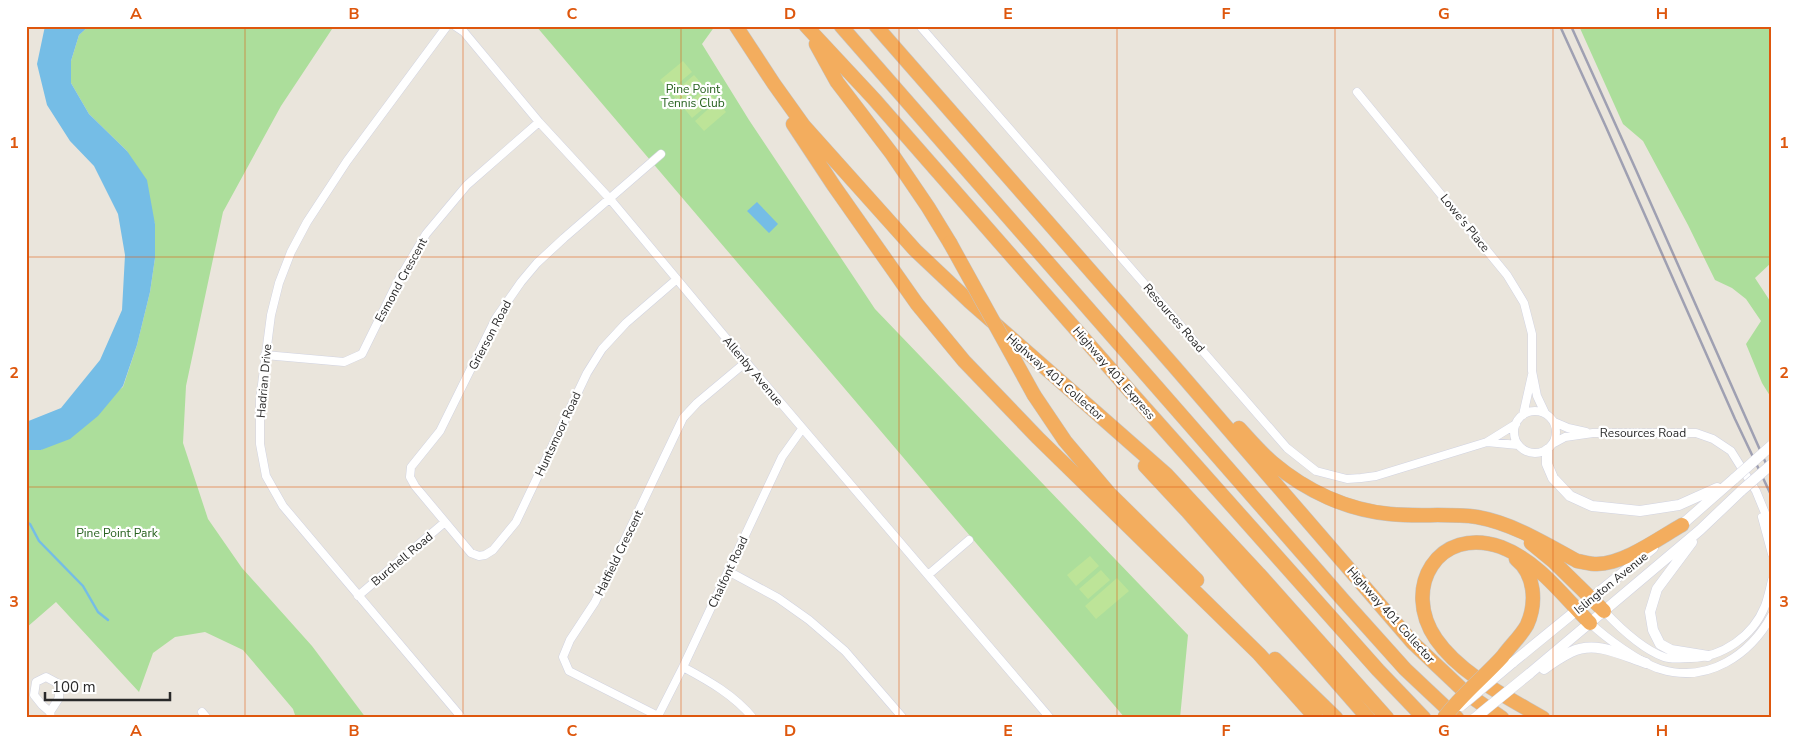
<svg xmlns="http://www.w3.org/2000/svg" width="1798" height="744" viewBox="0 0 1798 744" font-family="'Nunito Sans',sans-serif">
<rect width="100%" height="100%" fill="#eae5dc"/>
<path fill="#acde9b" d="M89,26H334L281,106L223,212L186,386L183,443L208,519L242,568L312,646L366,718H296L293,709L243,650L205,632L175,637L153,653L139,692L56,602L26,628V450H41L123,387L137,345L150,292L155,258V224L127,151L89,114L71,83V61L79,35Z
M536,26H715L702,44L749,120L875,309L1188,635L1180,718H1125Z
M1579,26H1772V262L1755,278L1772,304V399L1762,383L1746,344L1761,321L1746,299L1732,288L1715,280L1688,225L1643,141L1623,124Z"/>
<path fill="#bde498" d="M683,61L692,72L669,91L660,80Z
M694,75L703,85L681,104L672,94Z
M706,88L715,99L692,118L683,107Z
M717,101L726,112L704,131L695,121Z
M1090,556L1099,566L1076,586L1067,575Z
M1101,570L1110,580L1088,599L1079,589Z
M1117,578L1129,591L1096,619L1085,606Z"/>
<path fill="#75bde6" d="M45,26H89L79,35L71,61V83L89,114L127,151L147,180L155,224V258L150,292L137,345L123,386L98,416L70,439L41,450H26V422L61,408L100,360L122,310L125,255L118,214L94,166L70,141L47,105L37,64Z
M757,202L778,224L769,233L747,211Z"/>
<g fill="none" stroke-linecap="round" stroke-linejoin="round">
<path stroke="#75bde6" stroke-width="2.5" d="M26,522L30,524L39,541L83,586L98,612L108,620"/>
<defs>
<path id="street" d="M447,26L347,161L307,222L291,252L279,283L271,315L260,400V444L266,476L283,506L462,718
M455,26L464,32L539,122L610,199L746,362L1050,718
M920,26L1287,448L1316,471L1347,479L1361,478L1376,476L1487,442L1516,424
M1357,92L1507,275L1524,303L1532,334V371L1537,396L1545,413
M661,154L564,238L537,263L521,282L496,318L440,431L411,467L410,477L415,486L471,553L479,556L485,555L493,550L516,522L587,373L602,349L626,323L677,279
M265,355L344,362L362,354L398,281L426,234L467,185L539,122
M1514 432a21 21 0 1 1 42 0a21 21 0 1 1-42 0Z
M1523,415L1532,375
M1554,422L1568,428L1586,432
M1487,442L1518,445
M1554,443L1565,437L1593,433H1696L1713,439L1731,451L1756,491L1772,530
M1762,517L1772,554
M728,571L778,598L809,620L845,651L903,718
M928,575L969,540
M358,596L445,522
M1604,611C1620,628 1642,649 1664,657C1672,660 1683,658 1691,658C1723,657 1753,636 1765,606C1768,598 1770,589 1772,580
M1590,623C1606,638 1640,663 1660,669C1708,684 1750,655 1772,615
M683,667C709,681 734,695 753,718
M50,712L42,705L34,695L36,682L46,677L59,684V698L50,712L51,718
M202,712L207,718
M658,716L569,671L563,657L570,640L595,602L683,418L697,403L746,362
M657,718L683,667L782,457L802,429"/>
<path id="secondary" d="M1547,450V464L1553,478L1570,496L1592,506L1640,511L1679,505L1717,488
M1678,528L1735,478
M1692,542L1657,589L1650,612L1653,630L1660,644L1671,650L1708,656
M1512,663L1653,548
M1544,669C1552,663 1561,657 1571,652C1596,640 1622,655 1646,663
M1529,674L1700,530L1742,490"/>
<path id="highway" d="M736,26L774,84L804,126L915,250L969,301L1167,475L1259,574L1387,718
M806,26L874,99L1128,389L1378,670L1424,718
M841,26L1344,601L1405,669L1457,718
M876,26L1173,365L1413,643L1466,693L1502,718
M816,44L837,82L892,154L928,207L950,243
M793,124L834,186L917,304L964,361L1038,438L1259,654L1316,718
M1034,395L1065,441L1109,493L1197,580
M1239,428C1250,440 1261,453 1273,463C1306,491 1347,510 1390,514C1418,517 1448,513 1477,517C1512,523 1546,544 1577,561C1584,562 1590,564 1597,564C1624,564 1659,538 1682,525
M1145,466L1188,512L1368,718
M1531,543L1553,561L1604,611
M1503,656C1510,646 1521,636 1527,625C1537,603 1535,574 1516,559
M1275,659L1336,718
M1543,718C1507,697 1460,674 1436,639C1401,588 1438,525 1501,547C1538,561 1563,596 1590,623"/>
</defs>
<use href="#street" stroke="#d1d3e1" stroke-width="9"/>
<use href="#secondary" stroke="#d1d3e1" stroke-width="11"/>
<use href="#highway" stroke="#c3c3c3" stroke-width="15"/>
<use href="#street" stroke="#fff" stroke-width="8"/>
<use href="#secondary" stroke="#fff" stroke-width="10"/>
<use href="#highway" stroke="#f3ad5e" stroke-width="14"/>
<path stroke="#9fa0b2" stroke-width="2.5" d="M1560,26L1606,127L1735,419L1772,497
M1571,26L1636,170L1772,477"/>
<defs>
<path id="secondary-bridge" d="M1735,478L1772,445
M1742,490L1772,464
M1461,706L1512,663
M1475,718L1529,674"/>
<path id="highway-bridge" d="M950,243L1034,395
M1444,718C1461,695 1483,678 1503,656"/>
</defs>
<use href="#secondary-bridge" stroke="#d1d3e1" stroke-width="11" stroke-linecap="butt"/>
<use href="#highway-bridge" stroke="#c3c3c3" stroke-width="15" stroke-linecap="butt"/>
<use href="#secondary-bridge" stroke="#fff" stroke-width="10"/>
<use href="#highway-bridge" stroke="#f3ad5e" stroke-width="14"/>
</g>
<path fill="none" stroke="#de570d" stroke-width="1" stroke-opacity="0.55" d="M245,26V718M463,26V718M681,26V718M899,26V718M1117,26V718M1335,26V718M1553,26V718M26,257H1772M26,487H1772"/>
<g text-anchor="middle" stroke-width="4.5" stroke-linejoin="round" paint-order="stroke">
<g font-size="12" fill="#26611e" stroke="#fff">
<text x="693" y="93">Pine Point<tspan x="693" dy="14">Tennis Club</tspan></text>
<text x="117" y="537">Pine Point Park</text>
</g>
<g font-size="12" fill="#292929" stroke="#fff">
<text transform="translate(1465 223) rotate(51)" y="4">Lowe's Place</text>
<text transform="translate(401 280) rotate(-61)" y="4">Esmond Crescent</text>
<text transform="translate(1174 318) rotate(49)" y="4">Resources Road</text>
<text transform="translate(490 335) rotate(-62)" y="4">Grierson Road</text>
<text transform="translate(753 371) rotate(50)" y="4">Allenby Avenue</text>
<text transform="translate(1114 373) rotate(49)" y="4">Highway 401 Express</text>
<text transform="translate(1055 377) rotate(41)" y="4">Highway 401 Collector</text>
<text transform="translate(264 381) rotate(-85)" y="4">Hadrian Drive</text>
<text x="1643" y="437">Resources Road</text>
<text transform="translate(558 434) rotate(-65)" y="4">Huntsmoor Road</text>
<text transform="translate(619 553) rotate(-64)" y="4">Hatfield Crescent</text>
<text transform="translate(402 559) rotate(-40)" y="4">Burchell Road</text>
<text transform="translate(728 572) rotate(-65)" y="4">Chalfont Road</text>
<text transform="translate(1611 583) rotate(-39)" y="4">Islington Avenue</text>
<text transform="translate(1391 615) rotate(48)" y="4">Highway 401 Collector</text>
</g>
</g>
<rect width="1798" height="744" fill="none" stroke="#ffffff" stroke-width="55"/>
<path d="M45 692v8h125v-8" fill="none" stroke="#292929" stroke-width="2.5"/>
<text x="52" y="692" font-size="15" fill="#292929" stroke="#ffffff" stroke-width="4" paint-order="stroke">100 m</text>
<rect x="28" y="28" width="1742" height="688" fill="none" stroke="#de570d" stroke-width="2"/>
<g font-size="16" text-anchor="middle" font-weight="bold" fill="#de570d">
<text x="136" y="19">A</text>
<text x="354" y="19">B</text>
<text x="572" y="19">C</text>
<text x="790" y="19">D</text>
<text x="1008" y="19">E</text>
<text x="1226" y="19">F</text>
<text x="1444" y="19">G</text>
<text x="1662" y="19">H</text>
<text x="14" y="148">1</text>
<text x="1784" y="148">1</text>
<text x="14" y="378">2</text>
<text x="1784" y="378">2</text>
<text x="14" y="607">3</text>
<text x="1784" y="607">3</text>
<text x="136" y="736">A</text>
<text x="354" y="736">B</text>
<text x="572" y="736">C</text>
<text x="790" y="736">D</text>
<text x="1008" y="736">E</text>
<text x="1226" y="736">F</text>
<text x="1444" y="736">G</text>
<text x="1662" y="736">H</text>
</g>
</svg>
